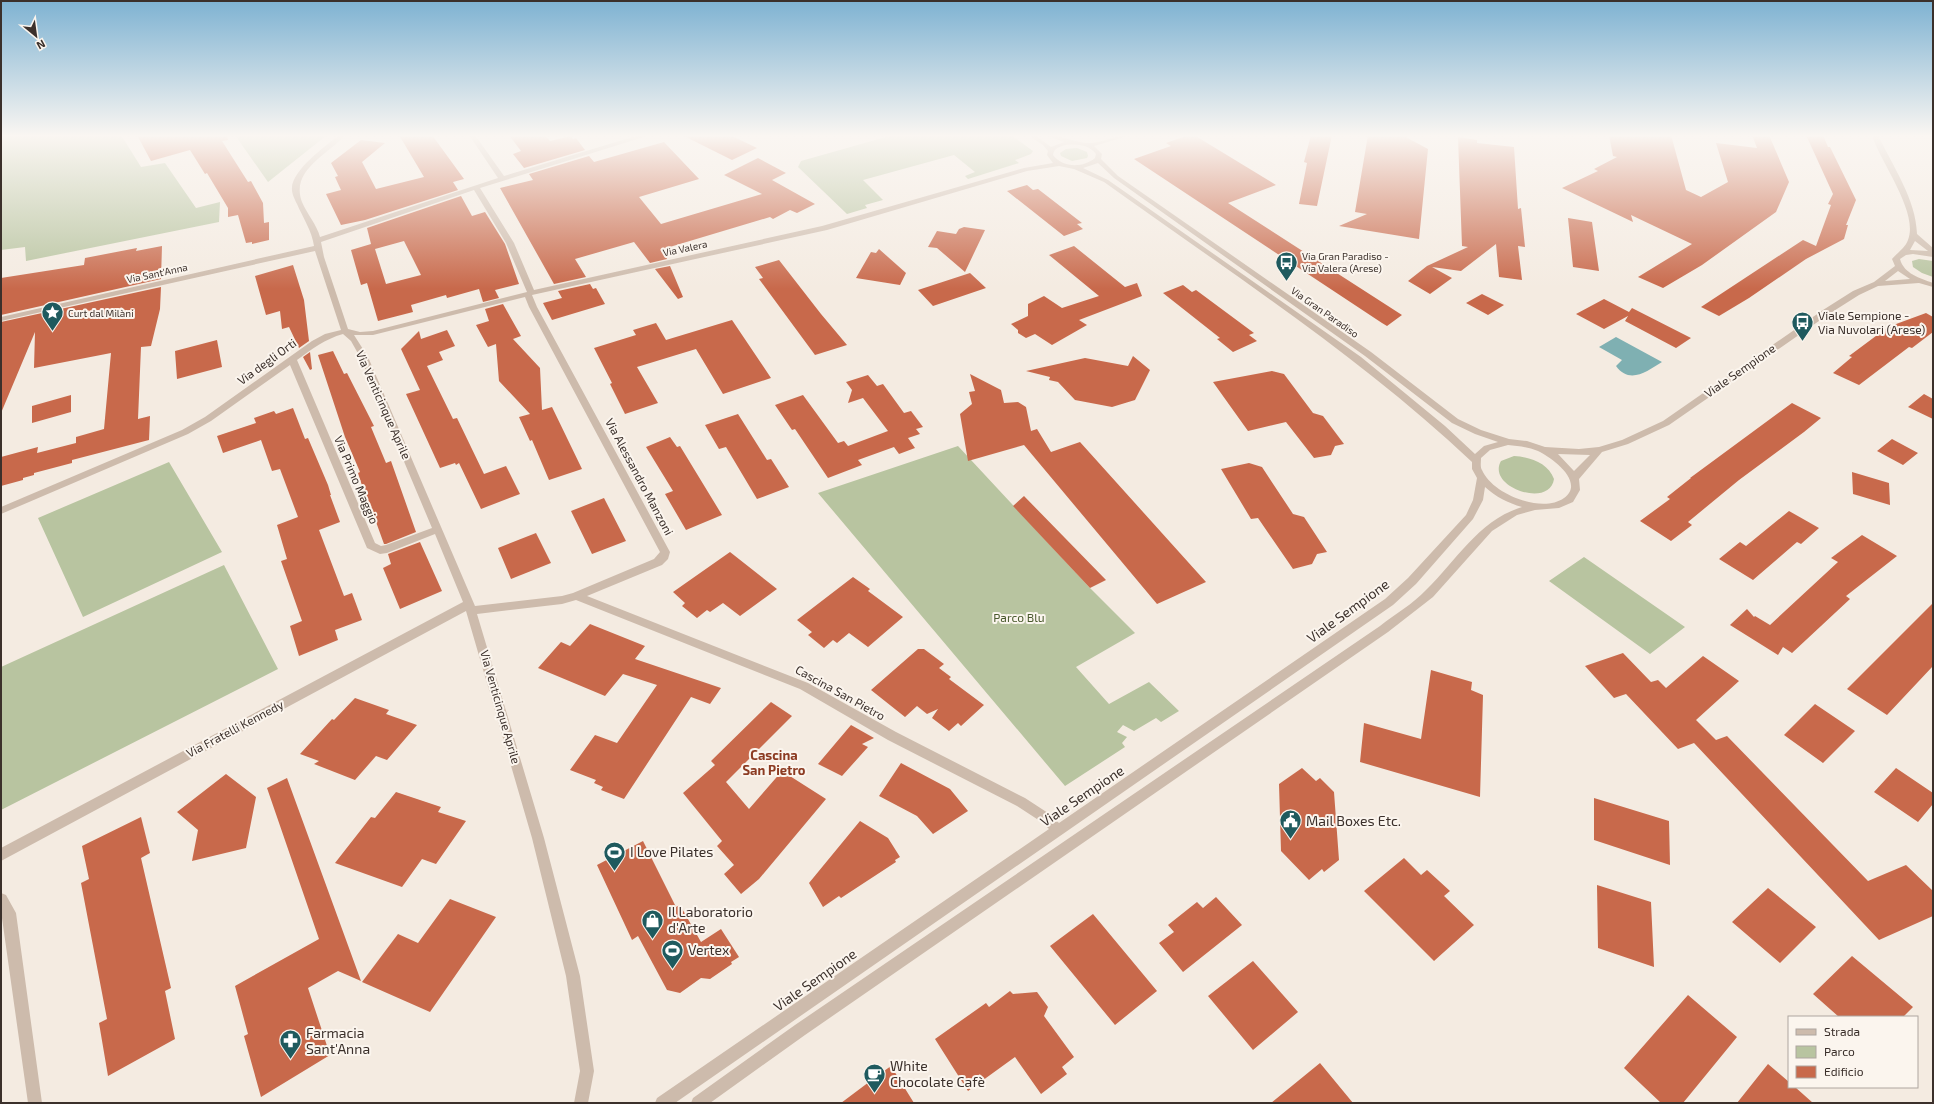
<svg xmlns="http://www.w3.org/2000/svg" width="1934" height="1104" viewBox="0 0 1934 1104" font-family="'Exo 2',sans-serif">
<rect width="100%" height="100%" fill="#f4ebe1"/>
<path fill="#b8c4a0" d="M1,135H121L141,167L165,163L196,208L220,202L219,222L26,261L25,247L1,250Z
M235,135H327L268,182Z
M893,135H1011L1033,151L1031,154L1015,160L1019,163L968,179L965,176L975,172L954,155L863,180L883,200L865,205L867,208L847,214L798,167L801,161Z
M1077,148L1087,152L1088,156L1087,158L1072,161L1061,156L1060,153L1066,149Z
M1919,259L1933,261V277L1922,273L1913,267L1912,261Z
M958,446L1090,588L1135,633L1076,667L1109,704L1149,682L1179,711L1161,722L1156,718L1134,731L1123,725L1117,732L1127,737L1122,743L1125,747L1065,786L818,493Z
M1514,456C1531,457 1548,463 1554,479C1550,509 1486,487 1501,461Z
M169,462L222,552L83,617L38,518Z
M1584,557L1685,627L1650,654L1549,581Z
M224,565L278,669L1,810V667Z"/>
<path fill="#7fb0b2" d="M1616,337L1662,362C1647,371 1630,385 1616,366L1622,360L1599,347Z"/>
<path fill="#c8694b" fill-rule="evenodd" d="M137,135H227L228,140L222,141L248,182L251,181L263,203L264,223L269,222V240L252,244V242L246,243L238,215L228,217V208L207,173L205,174L190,150L151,161Z
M399,135H432L464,179L453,182L458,190L365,220L341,225L326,194L341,190L335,177L338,176L331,163L361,140L385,143L362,162L376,189L424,177Z
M509,135H545L550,141L571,136L573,139L576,138L585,150L524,168L513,154L521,151Z
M682,135H730L757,148L732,160Z
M1189,135H1194L1276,185L1228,203L1402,315L1387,326L1382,323L1134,159L1171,146L1166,143Z
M1311,135H1332L1317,206L1299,204L1307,163L1304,162Z
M1368,135H1402L1428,149L1419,239L1339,226L1367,214L1355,212Z
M1609,135H1671L1686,190L1701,197L1728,182L1716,143L1757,148L1752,135H1769L1789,182L1776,212L1702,265L1663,288L1638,277L1692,244L1631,215L1633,222L1562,188L1598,171L1594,169L1617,157L1613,156Z
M1806,135H1823L1828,147H1830L1856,200L1846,225H1848L1844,239L1806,259L1749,298L1719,316L1701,307L1803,240L1816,246L1831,205L1828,204L1833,194Z
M1458,137L1477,140V143L1514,147L1518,209L1521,208L1525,247L1518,246L1522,280L1499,277L1496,244L1461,271L1432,267L1452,278L1430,294L1408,281L1427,266L1468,247L1462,246Z
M664,142L699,179L639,197L661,224L762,194L724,175L758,158L786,173L772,180L815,204L797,213L790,210L773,219L770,217L663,249L667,259L650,263L634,242L575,259L586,277L554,284L500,188L533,180L529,174L589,156L594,162Z
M1027,185L1033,190L1038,189L1082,223L1077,224L1083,229L1064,236L1007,191Z
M461,196L472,216L485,212L505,244L519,284L495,290L499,298L483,302L479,289L447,298L446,295L411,305L413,312L378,321L367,283L361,285L351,250L371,244L367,228ZM404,241L421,275L386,284L375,249Z
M1568,218L1592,222L1599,271L1573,267Z
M964,227L985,230L965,272L937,248L928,247L937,231L956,234L959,229Z
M162,246L161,279L1,315V278L84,265L85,258L137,248L136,251Z
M1074,246L1125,287L1137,283L1142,296L1079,320L1087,325L1052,345L1035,334L1026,338L1018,333V330L1011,324L1028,316V304L1044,296L1062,308L1099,296L1049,255Z
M879,249L906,273L900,285L856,278L871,252L876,253Z
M779,260L821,314L847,345L815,355L759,279L763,278L755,267Z
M293,265L304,300L309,341L299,348L289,327L282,329L280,311L266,315L255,276Z
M670,266L683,297L678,299L655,269Z
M970,273L986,288L933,306L918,290Z
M590,284L593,289L596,288L605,304L552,320L543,303L562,298L558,291Z
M1183,285L1192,292L1196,290L1254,333L1249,335L1257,341L1233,352L1217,339L1220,338L1163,293Z
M161,287L160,309L151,346L141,347L138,419L150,416L149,440L72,460V463L34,473V475L23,478V480L1,486V457L38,447L37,453L76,443V437L104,429L111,353L34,368L35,332L1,413V322Z
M1482,294L1504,305L1488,315L1466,303Z
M1604,299L1629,312L1632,308L1691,338L1676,348L1625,321L1628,316L1604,329L1576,314Z
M503,304L521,336L513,339L540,368L542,410L552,407L582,469L549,480L532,440L530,441L519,417L530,414L499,381L496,344L488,347L476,325L489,321L485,309Z
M1926,313L1933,317V332L1912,348L1909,347L1859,385L1833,373L1852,357L1849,356L1888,327Z
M732,320L771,378L723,394L696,349L637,367L658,403L625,414L610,384L612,383L594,348L636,335L633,330L656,323L666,340Z
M447,330L455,346L439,352L443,360L427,366L453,419L457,418L484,474L506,466L520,494L481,509L459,463L456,465L455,463L440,468L406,394L420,390L401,349L419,331L421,339Z
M217,340L222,367L177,379L175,351Z
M333,351L344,374L347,373L374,426L371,427L386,463L391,461L416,532L386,544H384L367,497L366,498L358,473L360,472L345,437L318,355Z
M310,352L312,369L310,370L303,357Z
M1133,356L1150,370L1135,400L1112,407L1075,400L1058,382L1049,380L1050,377L1026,371L1085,358L1128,366Z
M1272,371L1284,374L1313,413L1323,416L1344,444L1335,446L1331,455L1314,458L1286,422L1248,431L1213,382Z
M970,374L1001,390L1004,403L1018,402L1026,407L1031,431L1037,429L1051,452L1080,442L1206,582L1157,604L1024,445L968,461L960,414L972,404L969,392L975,391Z
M868,375L877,386L883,384L904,413L911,411L923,427L916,429L920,434L908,438L915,448L899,454L894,447L858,460L862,465L828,478L795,429L792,430L775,405L803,395L838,443L844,441L848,446L888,431L863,398L848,403L852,390L846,382Z
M1924,394L1933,399V419L1908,407Z
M71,395V412L32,423V406Z
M1792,403L1821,418L1804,432L1739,480L1688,522L1692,525L1671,541L1640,521L1670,499L1667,497L1691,478H1690Z
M293,408L305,439L308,438L328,485L331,495H330L340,522L319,530L344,596L352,593L362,620L335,630L338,640L299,656L290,626L302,621L281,561L287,559L277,525L298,517L280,469L272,471L261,440L223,453L217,436L256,423L254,418L274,411L276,414Z
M738,414L767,460L771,459L789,487L757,499L726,447L719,449L705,425Z
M670,437L677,447L680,446L722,515L686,530L665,494L673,491L646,447Z
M1892,439L1918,453L1903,465L1877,451Z
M1249,463L1262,467L1293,514L1304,517L1327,552L1317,554L1312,564L1293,569L1258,518L1251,519L1221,469Z
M1852,472L1889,483L1890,505L1853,494Z
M1024,496L1106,580L1090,588L1013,506Z
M604,498L626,541L592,554L571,511Z
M1789,511L1819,528L1801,544L1797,542L1753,580L1719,559L1740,542L1746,546Z
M536,533L551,563L511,579L498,548Z
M1862,535L1897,556L1846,596L1850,599L1792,653L1783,647L1778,655L1730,625L1747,609L1754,617L1755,616L1770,625L1838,562L1831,558Z
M420,542L442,591L400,609L383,568L391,564L388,554Z
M730,552L777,589L740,616L723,603L710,612L707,610L697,618L682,606L685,603L673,592Z
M853,577L870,589L868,591L903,617L868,647L849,633L837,643L833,640L824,648L808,635L812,632L797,620Z
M1933,603V666L1887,715L1847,689Z
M590,624L645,646L635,659L721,688L710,704L691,697L624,799L601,790L603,787L594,783L596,780L570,770L595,735L617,743L657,685L623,674L605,696L538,668L561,642L570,646Z
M918,649H924L944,664L939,668L951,677L949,679L984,705L961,726L958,723L949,731L932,718L938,709L927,714L917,706L905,717L871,690Z
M1623,653L1651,682L1658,680L1666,688L1703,656L1739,681L1696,720L1716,740L1727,736L1868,881L1906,865L1933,891V916L1879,940L1694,743L1678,749L1626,694L1614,698L1585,666Z
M1431,670L1472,682L1471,690L1483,695L1480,797L1360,762L1364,723L1421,739Z
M355,698L389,710L386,714L417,725L387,760L376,756L355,780L314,764L319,761L300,754L332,719L334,720Z
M771,702L792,716L726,782L749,809L782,771L826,799L759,879L741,894L724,874L734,865L717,846L722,841L683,793L715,765L711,761Z
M1815,704L1855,731L1823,763L1784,735Z
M851,725L874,738L862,744L868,747L842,776L818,764Z
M901,763L950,789L968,811L933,834L917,816L879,796Z
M1302,768L1316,781L1320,778L1334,792L1339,860L1324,872L1322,869L1309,880L1281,851L1279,784Z
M1896,768L1933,793V804L1918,822L1874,792Z
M226,774L256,797L246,848L192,861L198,830L177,812Z
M287,778L361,981L338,971L308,988L330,1055L261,1097L244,1036L248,1034L235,986L319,939L267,788Z
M396,792L441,807L438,812L466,821L436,864L422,859L402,887L335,863L371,817L375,818Z
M1594,798L1669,821L1670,865L1594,840Z
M141,817L150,853L141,858L171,988L165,991L175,1039L108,1076L99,1023L107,1019L81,883L89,879L82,846Z
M860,821L888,838L900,857L895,860L896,862L841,898L839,896L823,907L809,883Z
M643,841L676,907L680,905L701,942L721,929L739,957L731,962L732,964L710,979L701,978L680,993L667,990L638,936L632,940L597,865Z
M1404,858L1421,875L1427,870L1450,891L1444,896L1474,925L1434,961L1364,891Z
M1597,885L1651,902L1654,967L1598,948Z
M1768,888L1816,927L1780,963L1732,922Z
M1216,897L1242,925L1183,972L1159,943L1174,932L1168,925L1197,902L1203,908Z
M450,899L496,917L430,1012L362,982L398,934L418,943Z
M1093,914L1157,991L1115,1025L1050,946Z
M1852,956L1913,1007L1903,1017H1839L1813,994Z
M1253,961L1298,1012L1253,1050L1208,996Z
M1010,991L1013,994L1037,992L1048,1007L1044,1016L1074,1057L1062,1067L1067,1074L1041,1094L1015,1057L968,1091L935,1039L986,1003L989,1007Z
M1688,995L1737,1037L1683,1103H1661L1624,1068Z
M1320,1063L1353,1103H1271Z
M1768,1064L1789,1082V1087H1795L1813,1103H1737Z
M891,1066L914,1103H841L877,1076Z"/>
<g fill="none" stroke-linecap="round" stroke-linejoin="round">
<path fill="#cdbbac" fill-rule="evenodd" d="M339,135H345C328,155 290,170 302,202C307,214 317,225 320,237L498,178L469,135H475L504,176L639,135H648L647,136L480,188L514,243L534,290L822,226L1024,168L1053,163L1047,155L1048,151L1043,145L1028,135H1035L1051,147L1064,142L1048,136L1047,135C1062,135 1075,143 1089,143C1103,143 1115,135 1129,135L1128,136L1094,146L1102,154L1101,159L1118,176L1371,352L1458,419L1481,430L1509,439L1527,441L1545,447L1579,449L1599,447L1622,440L1663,421L1823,310L1853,291L1874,282L1895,266L1892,259C1897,253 1905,248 1908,240C1919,212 1880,162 1872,135H1878C1893,167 1916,199 1917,234L1933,248V257L1913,254L1906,255L1900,259C1904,274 1920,278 1933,283V287L1919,283L1878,286L1859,295L1829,314L1669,425L1628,444L1602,452L1579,479L1580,490L1573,502L1559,508L1535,510L1517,515L1492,531L1433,597L1388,632L805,1035L710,1103H691L693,1098L795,1025L1380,626C1395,614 1413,604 1426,590C1457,560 1479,520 1522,507C1508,503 1496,497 1485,487L1483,500L1473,519L1416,584L1393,605L675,1103H655L657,1098L1049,829L1040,821L1017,806L888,740L800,689L576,600L562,604L477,614L544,838L580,976L594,1071L588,1103H574L580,1071L566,976L532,838L466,611L1,861V848L463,602L435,534L387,553L380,554L367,548L290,365L211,421L188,434L1,514V507L182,430L205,417L312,341L325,334L341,330L315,251L1,321V317L314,246C312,231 303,218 297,204C295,200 292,194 292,190C290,171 326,146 339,135ZM1065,145C1076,144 1088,144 1096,154L1095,158C1083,168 1063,168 1053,155C1054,148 1059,147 1065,145ZM1098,163L1114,178L1365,356L1452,423L1475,434L1498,442L1484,446L1475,454L1445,426L1361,357L1108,180L1083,168ZM1059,166L1074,169L1104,182C1229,272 1360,356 1472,462V469L1477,478L1473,500L1466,515L1408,578L1385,599L1059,823L1048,813L1025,798L896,732L808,683L587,596L662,565L668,559L670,552L537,307L532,295L827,230L1027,171ZM474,190L506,243L527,292L373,331L360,332L348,329L324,257L321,242ZM1915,241L1928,251L1910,250ZM1898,271L1910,279L1885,281ZM525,297L529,307L660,552L654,559L573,593L562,596L475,606L368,357L354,335H373ZM343,334L351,341L360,357L432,528L386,545L381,546L375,543L297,360C312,349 325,339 343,334ZM1508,445C1518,446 1528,447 1538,451C1551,457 1586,482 1564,498C1542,514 1492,494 1482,470C1480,467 1481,462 1481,458L1490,450ZM1558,454L1590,455L1574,471Z
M1,893L6,895L16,913L42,1103H28L1,911Z"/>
</g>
<linearGradient id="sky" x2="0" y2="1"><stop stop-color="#7eb2d2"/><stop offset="0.47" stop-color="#faf6f2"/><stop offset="1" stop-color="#faf6f2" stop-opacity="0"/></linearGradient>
<rect width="1934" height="289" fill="url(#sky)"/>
<defs>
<symbol id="bus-pin" viewBox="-11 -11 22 30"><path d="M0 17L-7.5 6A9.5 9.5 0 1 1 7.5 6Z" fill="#1f5a5e" stroke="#fbf5ee"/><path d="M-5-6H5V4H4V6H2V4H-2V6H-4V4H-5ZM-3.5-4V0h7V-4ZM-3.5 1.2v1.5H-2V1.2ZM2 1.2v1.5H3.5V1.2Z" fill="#fff"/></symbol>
<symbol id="sight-pin" viewBox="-11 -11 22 30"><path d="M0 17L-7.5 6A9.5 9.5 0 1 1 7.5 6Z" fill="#1f5a5e" stroke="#fbf5ee"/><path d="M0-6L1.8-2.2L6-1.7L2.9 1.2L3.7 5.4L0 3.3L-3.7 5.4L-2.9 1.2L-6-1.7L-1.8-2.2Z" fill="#fff"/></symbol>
<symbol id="civic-pin" viewBox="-11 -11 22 30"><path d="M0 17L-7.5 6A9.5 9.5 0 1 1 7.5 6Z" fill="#1f5a5e" stroke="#fbf5ee"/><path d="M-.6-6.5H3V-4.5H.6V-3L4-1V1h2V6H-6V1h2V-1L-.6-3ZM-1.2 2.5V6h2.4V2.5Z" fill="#fff"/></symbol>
<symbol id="stadium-pin" viewBox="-11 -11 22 30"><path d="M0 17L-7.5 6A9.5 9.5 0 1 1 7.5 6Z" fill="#1f5a5e" stroke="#fbf5ee"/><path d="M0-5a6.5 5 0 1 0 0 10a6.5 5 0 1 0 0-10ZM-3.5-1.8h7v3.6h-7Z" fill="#fff"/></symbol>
<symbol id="shop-pin" viewBox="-11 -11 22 30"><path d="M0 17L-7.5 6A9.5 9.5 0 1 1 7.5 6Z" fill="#1f5a5e" stroke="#fbf5ee"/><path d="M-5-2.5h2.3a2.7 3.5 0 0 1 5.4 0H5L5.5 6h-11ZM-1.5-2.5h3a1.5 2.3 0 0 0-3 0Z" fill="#fff"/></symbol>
<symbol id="pharmacy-pin" viewBox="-11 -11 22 30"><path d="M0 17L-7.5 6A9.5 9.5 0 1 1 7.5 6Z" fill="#1f5a5e" stroke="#fbf5ee"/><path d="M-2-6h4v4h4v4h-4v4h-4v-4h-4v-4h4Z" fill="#fff"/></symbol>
<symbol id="cafe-pin" viewBox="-11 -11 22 30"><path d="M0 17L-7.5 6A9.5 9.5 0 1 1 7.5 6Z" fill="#1f5a5e" stroke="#fbf5ee"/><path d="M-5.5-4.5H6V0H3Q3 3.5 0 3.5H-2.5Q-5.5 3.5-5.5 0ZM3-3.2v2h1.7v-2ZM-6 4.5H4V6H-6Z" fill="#fff"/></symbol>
</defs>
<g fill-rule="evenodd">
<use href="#bus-pin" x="1274" y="250" width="25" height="34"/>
<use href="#sight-pin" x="40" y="300" width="25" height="34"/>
<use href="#bus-pin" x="1790" y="310" width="25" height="34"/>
<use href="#civic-pin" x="1278" y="808" width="25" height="34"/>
<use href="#stadium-pin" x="602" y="840" width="25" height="34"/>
<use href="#shop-pin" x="640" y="908" width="25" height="34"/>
<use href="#stadium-pin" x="660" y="938" width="25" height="34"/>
<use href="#pharmacy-pin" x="278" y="1028" width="25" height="34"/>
<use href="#cafe-pin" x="862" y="1062" width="25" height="34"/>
</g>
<g text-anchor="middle" stroke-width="4" stroke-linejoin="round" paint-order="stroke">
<g font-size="10" fill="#3b302b" stroke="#fbf5ee">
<text transform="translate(685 248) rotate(-12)" y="4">Via Valera</text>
<text transform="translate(157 273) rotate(-12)" y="4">Via Sant'Anna</text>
<text transform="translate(1325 312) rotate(35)" y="4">Via Gran Paradiso</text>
</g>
<g font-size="10" fill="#3b302b" stroke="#fbf5ee" text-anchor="start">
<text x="1302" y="260">Via Gran Paradiso -<tspan x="1302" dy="12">Via Valera (Arese)</tspan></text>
<text x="68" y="317">Curt dal Milàni</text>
</g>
<g font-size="12" fill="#3b302b" stroke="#fbf5ee" text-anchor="start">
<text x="1818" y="320">Viale Sempione -<tspan x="1818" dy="14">Via Nuvolari (Arese)</tspan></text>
</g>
<g font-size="12" fill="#3b302b" stroke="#fbf5ee">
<text transform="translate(267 362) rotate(-36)" y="4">Via degli Orti</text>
<text transform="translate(1740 371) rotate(-35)" y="4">Viale Sempione</text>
<text transform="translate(383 405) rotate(66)" y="4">Via Venticinque Aprile</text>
<text transform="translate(639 477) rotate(62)" y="4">Via Alessandro Manzoni</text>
<text transform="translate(356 480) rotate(67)" y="4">Via Primo Maggio</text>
<text transform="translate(840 693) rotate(29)" y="4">Cascina San Pietro</text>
<text transform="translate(500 707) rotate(74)" y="4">Via Venticinque Aprile</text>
<text transform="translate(235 729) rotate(-28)" y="4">Via Fratelli Kennedy</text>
</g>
<g font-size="12" fill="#4a5a2e" stroke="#fbf5ee">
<text x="1019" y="622">Parco Blu</text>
</g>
<g font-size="13" font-weight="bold" fill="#8c3b22" stroke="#fbf5ee">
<text x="774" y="760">Cascina<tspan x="774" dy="15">San Pietro</tspan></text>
</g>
<g font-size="14" fill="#3b302b" stroke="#fbf5ee">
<text transform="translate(1348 611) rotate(-36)" y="5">Viale Sempione</text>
<text transform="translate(1082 796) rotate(-34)" y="5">Viale Sempione</text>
<text transform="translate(815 980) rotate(-35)" y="5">Viale Sempione</text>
</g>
<g font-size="14" fill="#3b302b" stroke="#fbf5ee" text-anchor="start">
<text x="1306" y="826">Mail Boxes Etc.</text>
<text x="630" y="857">I Love Pilates</text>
<text x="668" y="917">Il Laboratorio<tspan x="668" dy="16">d'Arte</tspan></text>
<text x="688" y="955">Vertex</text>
<text x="306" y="1038">Farmacia<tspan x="306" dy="16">Sant'Anna</tspan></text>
<text x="890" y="1071">White<tspan x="890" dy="16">Chocolate Cafè</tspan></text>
</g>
</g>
<rect width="1934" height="1104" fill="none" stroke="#3b302b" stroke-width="4"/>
<rect x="1788" y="1016" width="130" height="72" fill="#fbf5ee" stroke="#aea6a0"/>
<rect x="1796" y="1029" width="20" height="6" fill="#cdbbac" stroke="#aea6a0"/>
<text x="1824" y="1036" font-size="12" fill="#3b302b">Strada</text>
<rect x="1796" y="1046" width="20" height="12" fill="#b8c4a0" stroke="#aea6a0"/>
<text x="1824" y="1056" font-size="12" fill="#3b302b">Parco</text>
<rect x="1796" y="1066" width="20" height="12" fill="#c8694b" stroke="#aea6a0"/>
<text x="1824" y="1076" font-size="12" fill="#3b302b">Edificio</text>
<g transform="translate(36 36) rotate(151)" stroke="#fbf5ee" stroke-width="3" paint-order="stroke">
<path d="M0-3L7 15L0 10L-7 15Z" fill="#3b302b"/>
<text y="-6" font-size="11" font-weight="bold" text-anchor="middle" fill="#3b302b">N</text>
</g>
</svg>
